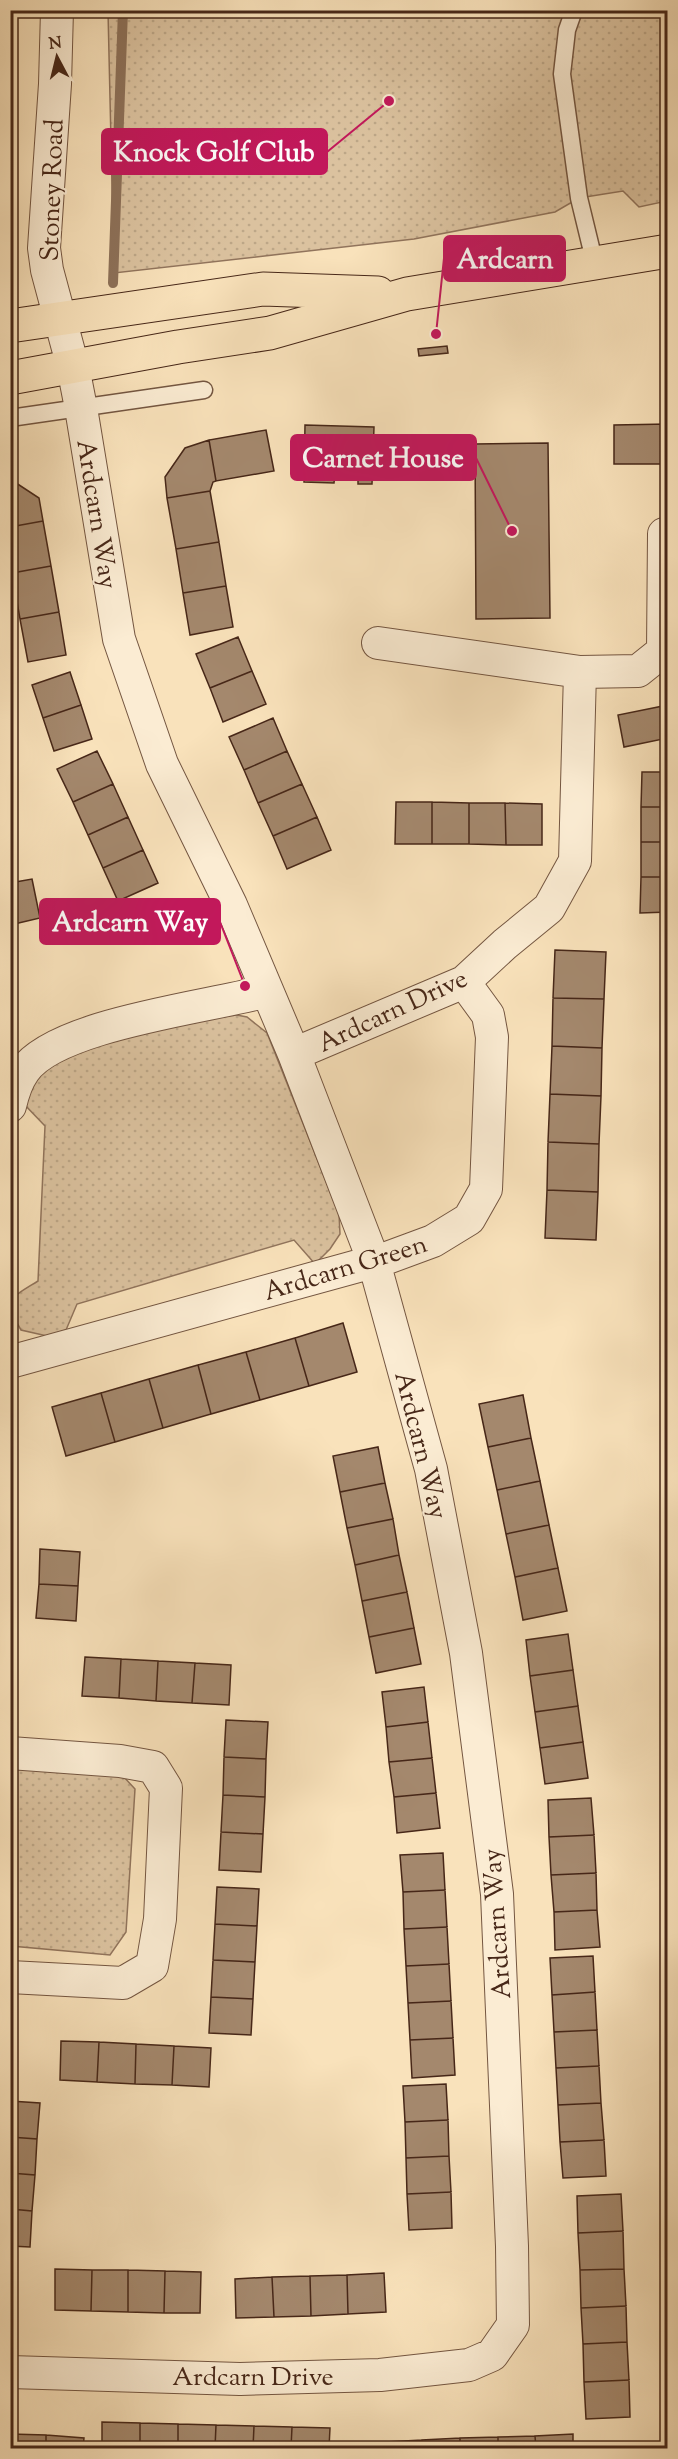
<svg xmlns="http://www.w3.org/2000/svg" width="678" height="2459" viewBox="0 0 678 2459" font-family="'Sorts Mill Goudy',serif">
<defs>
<pattern id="green-dots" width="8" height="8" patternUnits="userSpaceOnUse" patternTransform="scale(1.5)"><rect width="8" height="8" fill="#dbc29f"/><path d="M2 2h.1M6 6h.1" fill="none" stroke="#bda788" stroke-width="1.8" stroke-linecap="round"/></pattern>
</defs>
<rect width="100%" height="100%" fill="#f9e2bb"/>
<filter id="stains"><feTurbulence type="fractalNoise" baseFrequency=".00333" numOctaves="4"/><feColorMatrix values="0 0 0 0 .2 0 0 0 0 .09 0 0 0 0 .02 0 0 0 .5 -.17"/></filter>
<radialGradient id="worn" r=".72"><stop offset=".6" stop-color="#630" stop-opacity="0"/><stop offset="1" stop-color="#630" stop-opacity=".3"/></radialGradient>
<path fill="url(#green-dots)" stroke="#91745c" stroke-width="1.5" d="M108,11H667V201L639,207L623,191L579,198L555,212L414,239L114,273Z
M226,1013L247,1017L267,1033L339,1214L340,1234L330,1249L315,1264L294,1240L77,1304L66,1330L47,1336L21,1330C2,1299 11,1298 38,1281L45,1126L24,1104L40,1070L65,1049Z
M15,1766L123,1776L135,1789L126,1932L110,1955L11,1946L10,1771Z"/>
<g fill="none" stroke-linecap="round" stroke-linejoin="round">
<path stroke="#8d7159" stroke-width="10" d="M113,283L123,10"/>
</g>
<path fill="#a4886d" stroke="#472718" stroke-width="1.5" d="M447,346L448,353L419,356L418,349Z
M668,424V464H614V425Z
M305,425L374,427L372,484H358V473H335L334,483L304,482Z
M266,430L274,471L216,481L209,440Z
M209,440L216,481L213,482L210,491L167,498L165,477L185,448Z
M548,443L550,618L476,619L475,444Z
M10,479L39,498L43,521L10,527Z
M210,491L219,542L176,549L167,498Z
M43,521L51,566L12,573L10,527Z
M219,542L226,586L183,593L176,549Z
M51,566L59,612L20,619L12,573Z
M226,586L233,627L190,635L183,593Z
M59,612L66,655L28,662L20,619Z
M238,637L252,671L210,688L196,654Z
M252,671L266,704L223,722L210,688Z
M70,672L81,705L43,718L32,685Z
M81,705L92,739L54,751L43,718Z
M668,705V738L624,747L618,715Z
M273,718L287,751L244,770L229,737Z
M97,751L113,784L73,802L57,769Z
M287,751L302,784L258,803L244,770Z
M642,772H668V807H641Z
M113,784L128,817L88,835L73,802Z
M302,784L317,817L273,836L258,803Z
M396,802H432V844H395Z
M432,802L469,803V844H432Z
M469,803H505L506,845L469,844Z
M505,803L542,804V845H506Z
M641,807H668V842H641Z
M128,817L143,850L103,868L88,835Z
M317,817L331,850L287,869L273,836Z
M641,842H668V877H641Z
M143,850L158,883L118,901L103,868Z
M641,877H668V912L640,913Z
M32,879L40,918L10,925V883Z
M555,950L606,952L604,999L553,998Z
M553,998L604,999L602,1048L552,1046Z
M552,1046L602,1048L601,1096L550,1094Z
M550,1094L601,1096L599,1144L548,1142Z
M548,1142L599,1144L598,1192L547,1190Z
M547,1190L598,1192L596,1240L545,1238Z
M343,1323L357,1372L309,1386L295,1338Z
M295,1338L309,1386L260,1400L246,1352Z
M246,1352L260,1400L211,1414L198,1365Z
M198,1365L211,1414L163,1428L149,1379Z
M149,1379L163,1428L115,1442L101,1393Z
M101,1393L115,1442L66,1456L52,1407Z
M523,1395L531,1438L488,1447L479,1404Z
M531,1438L540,1481L497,1490L488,1447Z
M378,1447L385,1483L340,1492L333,1456Z
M540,1481L549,1525L506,1534L497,1490Z
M385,1483L393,1519L347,1528L340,1492Z
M393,1519L399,1555L355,1565L347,1528Z
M549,1525L558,1568L515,1577L506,1534Z
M40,1549L80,1552L78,1586L39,1584Z
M399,1555L407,1592L362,1601L355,1565Z
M558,1568L567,1611L523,1620L515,1577Z
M39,1584L78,1586L76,1621L36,1618Z
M407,1592L414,1628L369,1637L362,1601Z
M414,1628L421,1664L376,1673L369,1637Z
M568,1634L573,1670L530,1676L526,1640Z
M85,1657L121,1659L119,1698L82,1696Z
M121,1659L158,1661L156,1701L119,1698Z
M158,1661L195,1663L192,1703L156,1701Z
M195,1663L231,1665L229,1705L192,1703Z
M573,1670L578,1706L535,1712L530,1676Z
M424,1687L428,1722L386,1727L382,1692Z
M578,1706L583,1742L540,1748L535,1712Z
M226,1720L268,1722L266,1759L224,1757Z
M428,1722L432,1758L389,1762L386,1727Z
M583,1742L588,1778L545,1784L540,1748Z
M224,1757L266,1759L265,1797L223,1795Z
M432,1758L436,1793L394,1797L389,1762Z
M436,1793L440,1828L397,1833L394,1797Z
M223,1795L265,1797L263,1834L221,1832Z
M591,1798L594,1835L549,1837L548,1800Z
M221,1832L263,1834L261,1872L219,1870Z
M594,1835L596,1873L551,1875L549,1837Z
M443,1853L445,1890L403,1892L400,1855Z
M596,1873L597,1910L554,1912L551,1875Z
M217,1887L259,1889L257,1926L215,1924Z
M445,1890L447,1927L404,1929L403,1892Z
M597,1910L600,1947L555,1950L554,1912Z
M215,1924L257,1926L255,1962L213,1960Z
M447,1927L449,1964L406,1966L404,1929Z
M593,1956L595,1992L552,1995L550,1958Z
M213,1960L255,1962L253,1999L211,1997Z
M449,1964L451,2001L408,2003L406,1966Z
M595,1992L597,2030L554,2032L552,1995Z
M211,1997L253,1999L251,2035L209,2033Z
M451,2001L453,2038L410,2040L408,2003Z
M597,2030L599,2066L556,2068L554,2032Z
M453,2038L455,2075L412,2078L410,2040Z
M61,2041L99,2042L97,2082L60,2080Z
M99,2042L136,2044L135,2084L97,2082Z
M136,2044L174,2046L172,2085L135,2084Z
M174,2046L211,2048L209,2087L172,2085Z
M599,2066L601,2103L558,2105L556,2068Z
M446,2084L448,2120L405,2122L403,2086Z
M10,2101L40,2103L37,2139L10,2137Z
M601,2103L604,2140L560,2142L558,2105Z
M448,2120L449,2156L406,2158L405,2122Z
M10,2137L37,2139L35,2175L10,2173Z
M604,2140L606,2176L563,2178L560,2142Z
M449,2156L451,2192L407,2194L406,2158Z
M10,2173L35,2175L32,2211L10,2209Z
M451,2192L452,2228L409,2230L407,2194Z
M621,2194L623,2231L578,2233L577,2196Z
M10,2209L32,2211L30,2247L10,2246Z
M623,2231L624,2269L580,2270L578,2233Z
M55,2269L92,2270L91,2311L55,2310Z
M624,2269L626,2306L581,2308L580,2270Z
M92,2270H128V2312L91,2311Z
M128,2270L165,2271L164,2313L128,2312Z
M165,2271L201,2272L200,2313H164Z
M384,2273L386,2312L348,2314L347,2275Z
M347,2275L348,2314L311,2316L310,2276Z
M310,2276L311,2316L274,2317L272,2277Z
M272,2277L274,2317L236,2318L235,2279Z
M626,2306L627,2342L583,2344L581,2308Z
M627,2342L629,2380L584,2382L583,2344Z
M629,2380L630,2417L586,2419L584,2382Z
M102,2422L140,2423V2448H102Z
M140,2423L178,2424V2448H140Z
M178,2424L216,2425L215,2448H178Z
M216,2425L254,2426L253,2448H215Z
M254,2426L292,2427L291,2448H253Z
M292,2427L330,2428L329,2448H291Z
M10,2434L46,2435V2448H10Z
M573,2434V2448H536L535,2436Z
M46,2435L84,2438L83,2448H46Z
M535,2436L536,2448H498V2437Z
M498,2437V2448H460V2438Z
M460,2438V2448H423L422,2440Z
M422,2440L423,2448H385V2442Z
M385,2442V2448H347V2443Z"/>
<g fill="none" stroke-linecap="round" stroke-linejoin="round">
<defs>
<path id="lane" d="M574,10L567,30L562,74L579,198L595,264
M10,418L204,390"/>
<path id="street" d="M378,643L580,672L638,671L663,651L664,534
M294,1054L464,982L505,944L549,908L575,861L580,672
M10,1106C13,1093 16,1082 24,1071C56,1024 210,1007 267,991
M10,1362L387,1258L433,1241L469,1219L486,1189L492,1037L488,1015L464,982
M10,1753L120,1761L153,1767L166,1788L160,1919L152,1966L123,1983L10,1977
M10,2372L240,2379L380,2375L469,2365L492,2355L513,2325L512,2246L497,1894L466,1653L431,1469L374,1262L294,1054L231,905L162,764L119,639L81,408L73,367L47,270L44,248L55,84L57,10"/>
<path id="highway" d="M10,326L263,289L378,293
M10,378L178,347L270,333L407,294L668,251"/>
</defs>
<use href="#lane" stroke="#745641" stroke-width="19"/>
<use href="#street" stroke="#745641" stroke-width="34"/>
<use href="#highway" stroke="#472718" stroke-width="35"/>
<use href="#lane" stroke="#fbecd3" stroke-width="16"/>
<use href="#street" stroke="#fbecd3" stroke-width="32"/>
<use href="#highway" stroke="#f9e2bb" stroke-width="33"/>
</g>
<g text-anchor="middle" stroke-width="4.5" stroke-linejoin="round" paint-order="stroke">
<g font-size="26" fill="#472718" stroke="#fbecd3">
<text transform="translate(51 190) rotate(-88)" y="9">Stoney Road</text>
<text transform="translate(98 514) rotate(81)" y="9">Ardcarn Way</text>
<text transform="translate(392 1010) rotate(-25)" y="9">Ardcarn Drive</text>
<text transform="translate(345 1267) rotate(-17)" y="9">Ardcarn Green</text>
<text transform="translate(422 1445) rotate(76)" y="9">Ardcarn Way</text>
<text transform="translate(496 1924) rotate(-94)" y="9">Ardcarn Way</text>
<text x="253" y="2385">Ardcarn Drive</text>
</g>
</g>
<path fill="none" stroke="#c2185b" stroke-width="2" d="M389 101L327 152M436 334L444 258M512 531L476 458M245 986L220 922"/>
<g fill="#c2185b" stroke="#fbecd3" stroke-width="2">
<circle cx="389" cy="101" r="6"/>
<circle cx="436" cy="334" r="6"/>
<circle cx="512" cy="531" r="6"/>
<circle cx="245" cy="986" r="6"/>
</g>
<g fill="#c2185b" stroke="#c2185b" stroke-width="2">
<rect x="102" y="129" width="225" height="45" rx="6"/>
<rect x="444" y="236" width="121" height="45" rx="6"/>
<rect x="291" y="435" width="185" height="45" rx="6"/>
<rect x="40" y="899" width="180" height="45" rx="6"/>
</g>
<g font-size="27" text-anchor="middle" font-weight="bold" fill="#fff">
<text x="214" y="161">Knock Golf Club</text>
<text x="505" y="268">Ardcarn</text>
<text x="383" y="467">Carnet House</text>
<text x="130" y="931">Ardcarn Way</text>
</g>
<rect width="678" height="2459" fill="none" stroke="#f9e2bb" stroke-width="36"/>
<rect x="12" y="12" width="654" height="2435" fill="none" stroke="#472718" stroke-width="3"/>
<rect x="18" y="18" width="642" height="2423" fill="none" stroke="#472718" stroke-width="1.5"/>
<g transform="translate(57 57) rotate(353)" stroke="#fbecd3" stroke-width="4.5" paint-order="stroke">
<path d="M0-4.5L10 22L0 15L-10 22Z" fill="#472718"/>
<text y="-9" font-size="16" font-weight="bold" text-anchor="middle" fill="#472718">N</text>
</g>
<rect width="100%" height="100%" filter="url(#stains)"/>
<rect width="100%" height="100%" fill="url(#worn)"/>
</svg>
